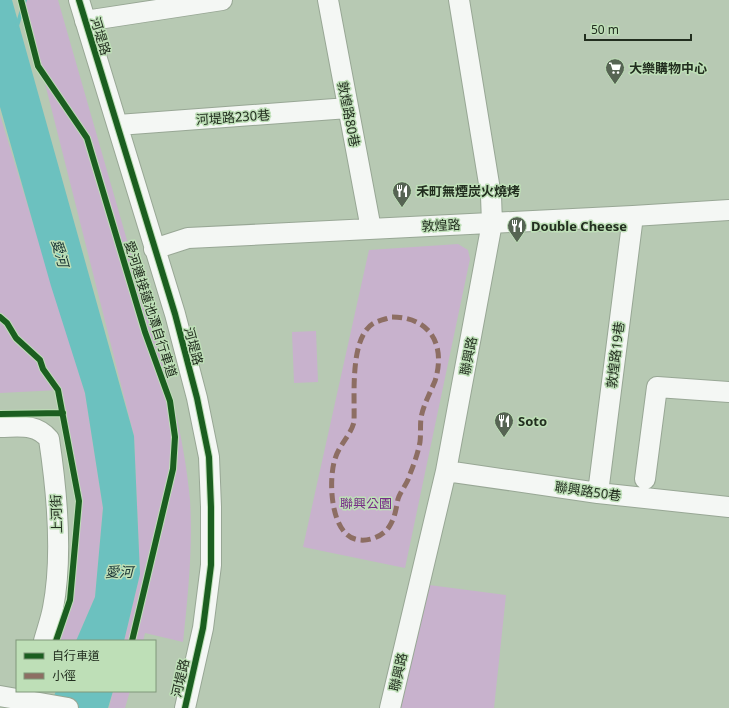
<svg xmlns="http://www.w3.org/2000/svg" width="729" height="708" viewBox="0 0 729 708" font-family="'Noto Sans','Noto Sans TC',sans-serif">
<rect width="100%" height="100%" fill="#b7c9b3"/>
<path fill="#c8b2cd" d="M24,0H58L174,404C181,436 187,467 190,500C193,547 188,595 183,642L145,633L143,641H124L140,574L134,436Z
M0,115L85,393L103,508L95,597L76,641H58L69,604L78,507L59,390L0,393Z
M458,244L468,250L470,259L405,568L303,547L369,250Z
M316,331L318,382L294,383L292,332Z
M429,585L506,595L494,708H401Z
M113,691H130L125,708H109Z"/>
<path fill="#6cc1bf" d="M0,0H12L134,436L140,574L124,641H76L95,597L103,508L85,393L51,286L0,107Z
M56,691H113L108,708H49Z"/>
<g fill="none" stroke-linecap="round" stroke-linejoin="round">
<path stroke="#6cc1bf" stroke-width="4" d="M17,26L25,0"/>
<defs>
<path id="minor" d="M79,0L175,314L197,398L209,457L211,507V565L203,628L185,708
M328,0L371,229
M85,21L222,0
M118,125L348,108
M154,249L188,238L633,216L729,210
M0,427C19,427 36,423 49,439C57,492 63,556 53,608C51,619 47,630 44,641
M446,471L598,493L729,507
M645,479L657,387L729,392
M598,493L633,216
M0,696L68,708
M390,708L446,471L492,223L491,196L459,0"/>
</defs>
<use href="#minor" stroke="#98a795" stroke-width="22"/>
<use href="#minor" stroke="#f4f7f4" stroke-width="20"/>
<path stroke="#8d6e63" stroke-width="5" stroke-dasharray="10 5" stroke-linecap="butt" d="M392,317C431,317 446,346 435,381C430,393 423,406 421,418C420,426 421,434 420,442C418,453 414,464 410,474C408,483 401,490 398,499C396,509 395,518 389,527C383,536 370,541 360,540C330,538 328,480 335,459C339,445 351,435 354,422C355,397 349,337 374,323C380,320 386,319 392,317Z"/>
<defs>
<path id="cycleway" d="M21,0L38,66L87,138L145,332L170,401L175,437L173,469L132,641
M79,0L175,314L197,398L209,457L211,507V565L203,628L185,708
M0,317L7,323L16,338L40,360L43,369L58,390L79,501L70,600L56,641
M0,414L63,413"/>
</defs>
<use href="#cycleway" stroke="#bedfb7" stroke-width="8"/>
<use href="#cycleway" stroke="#1b5e20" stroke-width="6"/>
</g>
<defs>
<symbol id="supermarket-pin" viewBox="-11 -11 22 30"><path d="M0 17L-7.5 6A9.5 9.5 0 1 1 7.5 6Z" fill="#566453" stroke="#bedfb7"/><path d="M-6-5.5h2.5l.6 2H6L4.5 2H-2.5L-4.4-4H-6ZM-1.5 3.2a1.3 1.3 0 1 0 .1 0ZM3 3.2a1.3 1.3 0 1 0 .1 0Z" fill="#fff"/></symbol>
<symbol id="restaurant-pin" viewBox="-11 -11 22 30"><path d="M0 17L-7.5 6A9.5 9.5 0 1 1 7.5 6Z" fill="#566453" stroke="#bedfb7"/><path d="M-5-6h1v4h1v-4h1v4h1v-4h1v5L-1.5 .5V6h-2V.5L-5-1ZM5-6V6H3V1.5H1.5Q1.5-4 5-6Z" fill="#fff"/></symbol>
</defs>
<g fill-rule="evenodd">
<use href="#supermarket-pin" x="604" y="57" width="22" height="30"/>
<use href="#restaurant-pin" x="391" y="180" width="22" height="30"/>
<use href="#restaurant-pin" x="506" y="215" width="22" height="30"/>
<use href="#restaurant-pin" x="493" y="410" width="22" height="30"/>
</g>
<g text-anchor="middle" stroke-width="3" stroke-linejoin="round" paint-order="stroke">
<g font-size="13" fill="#222e1f" stroke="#bedfb7">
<text transform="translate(101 36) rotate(73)" y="5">河堤路</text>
<text transform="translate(349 114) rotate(79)" y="5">敦煌路80巷</text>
<text transform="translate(233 117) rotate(-4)" y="5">河堤路230巷</text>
<text transform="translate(441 225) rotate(-3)" y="5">敦煌路</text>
<text transform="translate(151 309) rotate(72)" y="5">愛河連接蓮池潭自行車道</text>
<text transform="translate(194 346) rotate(75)" y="5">河堤路</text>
<text transform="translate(615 355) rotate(-83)" y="5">敦煌路19巷</text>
<text transform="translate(468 356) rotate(-79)" y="5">聯興路</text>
<text transform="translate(588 491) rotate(8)" y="5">聯興路50巷</text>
<text transform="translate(56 514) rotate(-92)" y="5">上河街</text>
<text transform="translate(398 672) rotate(-77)" y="5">聯興路</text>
<text transform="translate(180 678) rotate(-77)" y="5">河堤路</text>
</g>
<g font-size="13" font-weight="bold" fill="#222e1f" stroke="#bedfb7" text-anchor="start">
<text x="629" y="73">大樂購物中心</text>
<text x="416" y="196">禾町無煙炭火燒烤</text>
<text x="531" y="231">Double Cheese</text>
<text x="518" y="426">Soto</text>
</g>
<g font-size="13" fill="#772c87" stroke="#bedfb7">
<text x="366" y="508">聯興公園</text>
</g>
<g font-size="14" font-style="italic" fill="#1a3435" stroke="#bedfb7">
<text transform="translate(60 253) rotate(75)" y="5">愛河</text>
<text x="119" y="577">愛河</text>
</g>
</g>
<rect x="16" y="640" width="140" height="52" fill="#bedfb7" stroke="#80987a"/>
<rect x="24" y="653" width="20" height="6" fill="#1b5e20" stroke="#80987a"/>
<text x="52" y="660" font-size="12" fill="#222e1f">自行車道</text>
<rect x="24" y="673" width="20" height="6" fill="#8d6e63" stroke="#80987a"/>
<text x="52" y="680" font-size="12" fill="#222e1f">小徑</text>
<path d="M585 34v6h106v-6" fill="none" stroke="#222e1f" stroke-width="2"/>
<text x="591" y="34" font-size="12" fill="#222e1f" stroke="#bedfb7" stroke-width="3" paint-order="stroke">50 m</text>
</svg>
